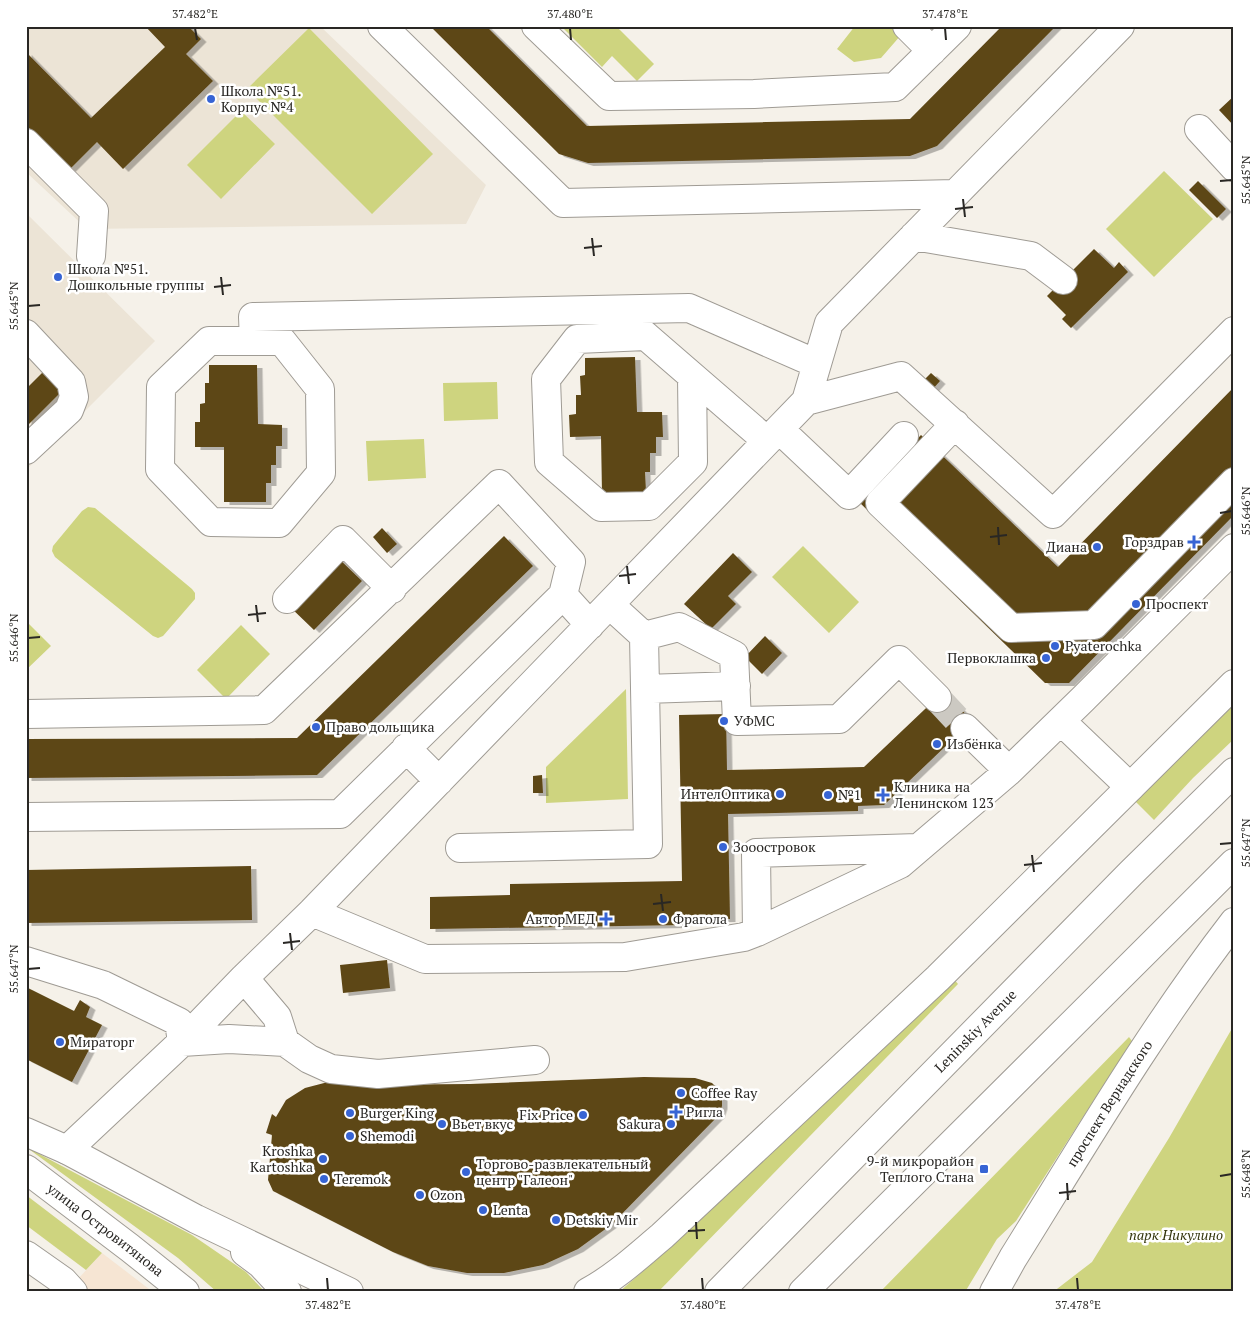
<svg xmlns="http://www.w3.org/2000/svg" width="1260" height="1318" viewBox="0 0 1260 1318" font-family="'PT Serif',serif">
<defs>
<filter id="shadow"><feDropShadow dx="5.5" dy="3" stdDeviation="0" flood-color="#0004"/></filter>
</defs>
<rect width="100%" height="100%" fill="#f5f1e9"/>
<path fill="#f6e5d3" d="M102,1253L153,1292H66Z"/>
<path fill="#ece4d6" d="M26,26H320L486,185L466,224L87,229L26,172Z
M26,213L155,341L26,470Z"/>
<path fill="#ced47f" d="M561,26H616L654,64L637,81L612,56L602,67Z
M855,26H892L901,35L881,58L854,62L837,49Z
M309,28L433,154L372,214L247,89Z
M241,111L275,144L221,199L187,165Z
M1164,171L1213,219L1154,277L1106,229Z
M497,382L498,419L444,421L443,383Z
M424,439L426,478L368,481L366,441Z
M88,507L95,508L192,589L195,593V599L163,636L158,638L153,636L55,557L52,551L53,546L82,511Z
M803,546L859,602L829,633L772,577Z
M26,621L51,646L26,670Z
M241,625L270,654L226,699L197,670Z
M626,689L628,799L546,803V767Z
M1234,695V739L1193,778L1154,820L1131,797Z
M953,978L958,984L658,1292H619L672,1246Z
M1234,1025V1292H1053L1092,1262L1169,1138Z
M1129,1037L1132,1041L1016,1221L997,1239L965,1292H880Z
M26,1147L192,1235L246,1272L265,1292H217L178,1258Z
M26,1195L102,1253L86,1270L26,1225Z"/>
<path fill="#5d4617" filter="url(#shadow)" d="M145,26H188L201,39L186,54L213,81L123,169L97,142L70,169L26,125V52L91,118L165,47Z
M430,26H486L587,126L910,119L1002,26H1056L937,146L910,156L588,163L559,154Z
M1234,96V126L1219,110Z
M1198,181L1226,209L1217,218L1189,190Z
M1094,249L1114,268L1119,262L1128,272L1071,328L1062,319L1066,315L1047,296Z
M635,357L637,412H662L663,437H656V453H650V472H645L646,492L602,493L601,436L570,437L569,415L576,414V395H581L580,376L585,375V358Z
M209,365H257L258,424L282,425V446H276V465H271V483H266V502H224V447H195V422H200V404L205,403V383H209Z
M46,369L65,388L26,427V389Z
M931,373L940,381L932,390L923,381Z
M1234,387V515L1069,683H1045L858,501L921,435L1058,567Z
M382,528L397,544L387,553L373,537Z
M504,536L533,566L317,775L26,778V739L297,738Z
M733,553L752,572L728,596L736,604L711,629L684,604Z
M335,555L362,581L314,630L288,605Z
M765,636L782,653L762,674L745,657Z
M944,691L972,721L884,805L858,806V811L728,814L730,919L683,920V925L430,929V897L510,895V884L682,881L679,715L726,714L727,770L864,767Z
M542,775L543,793H533V776Z
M251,866L252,920L26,923V870Z
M387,960L390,988L343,993L340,965Z
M26,987L74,1011L80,1000L90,1007L86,1017L102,1025L72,1082L26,1059Z
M644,1077L695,1078L712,1083L722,1093V1106L719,1115L611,1225L578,1249L543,1265L504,1273H467L428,1266L393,1252L287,1198L273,1191L268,1180L272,1135L266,1133L272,1114L276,1117L286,1100L305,1088L328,1082L355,1085L470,1084Z"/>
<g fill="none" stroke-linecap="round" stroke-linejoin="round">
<path stroke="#ccc9c2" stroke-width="28" stroke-dasharray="28 14" stroke-linecap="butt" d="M937,698L965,728"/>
<defs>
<path id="minor" d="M382,26L563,203L955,194
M536,26L609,96L754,94L895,87L957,26
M907,26L932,51
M1199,129L1234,167
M26,143L94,211L91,256
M914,236L1031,256L1063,280
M632,324L767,441
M26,334L71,382L74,397L69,410L26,450
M646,336L577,339L546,379L549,462L601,507L649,506L693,462L692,376
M209,341H282L320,389L321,473L279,523L211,522L160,469L161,387Z
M254,341L253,317L689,308L817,364
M806,401L901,376L1053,514L1234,331
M955,424L880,503L1011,628L1094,625L1234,482
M779,429L849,495L904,436
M287,599L343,540L392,589
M610,605L644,636L679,627L734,655L737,721L839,719L899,660L937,698
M645,689L736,686
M26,714L264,710L499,484L571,562L563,595L590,625
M1061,721L1130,787
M965,728L1009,771
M406,748L439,781
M26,817L340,814L563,595
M460,848L648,844L644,636
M312,912L425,959L625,957L744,937L757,932L900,864L1009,771L1083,699L1234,548
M757,932L756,853L918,848
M26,961L103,985L179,1022L182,1042L229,1039L285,1042L309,1059L331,1069L378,1074L535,1060
M244,978L277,1017L285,1042
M67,1150L182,1042L244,978L312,912L806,401L829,323L1120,26
M26,1255L63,1281L73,1292"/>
<g id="major">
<path d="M26,1132L67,1150L196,1219L349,1292"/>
<path id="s1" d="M26,1169L130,1248L185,1292"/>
<path d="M245,1252L261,1264L287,1292"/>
<path d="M588,1292C616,1277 638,1256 662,1236L938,978L1234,684"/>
<path id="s2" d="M719,1292L1131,873L1234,772"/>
<path d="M803,1292L1234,863"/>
<path id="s3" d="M994,1292L1013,1258C1084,1144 1152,1028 1234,922"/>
</g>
</defs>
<use href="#minor" stroke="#9f9b94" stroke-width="30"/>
<use href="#major" stroke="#9f9b94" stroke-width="30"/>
<use href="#minor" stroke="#fff" stroke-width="28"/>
<use href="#major" stroke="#fff" stroke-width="28"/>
</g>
<path fill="none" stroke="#292724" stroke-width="2" d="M195,28L197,40M570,28L571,40M945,28L946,40M1220,181L1232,180M963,199L965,217M955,209L973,207M592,238L594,256M584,248L602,246M221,277L223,295M214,287L231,285M28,306L40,305M1220,513L1232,511M998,527L999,545M990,537L1007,535M627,566L629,584M619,576L636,574M256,605L258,622M248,615L266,613M28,638L40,637M1220,844L1232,843M1032,855L1034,872M1024,865L1042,863M661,894L663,911M653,904L671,902M290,933L292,950M283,943L300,941M28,969L40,968M1220,1176L1232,1174M1067,1183L1068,1200M1059,1193L1076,1191M696,1222L697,1239M688,1231L705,1230M327,1278L328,1290M702,1278L703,1290M1077,1278L1078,1290"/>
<g fill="#3764d4" stroke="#fff" stroke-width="2">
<circle cx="211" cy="99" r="5"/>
<circle cx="58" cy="277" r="5"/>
<path d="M1191.5 534.5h5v5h5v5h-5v5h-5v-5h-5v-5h5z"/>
<circle cx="1097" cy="547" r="5"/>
<circle cx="1136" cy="604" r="5"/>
<circle cx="1055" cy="646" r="5"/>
<circle cx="1046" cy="658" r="5"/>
<circle cx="724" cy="721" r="5"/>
<circle cx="316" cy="727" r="5"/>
<circle cx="937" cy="744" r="5"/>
<circle cx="780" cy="794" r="5"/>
<circle cx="828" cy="795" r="5"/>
<path d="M880.5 787.5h5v5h5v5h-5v5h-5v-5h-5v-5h5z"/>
<circle cx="723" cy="847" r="5"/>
<path d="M603.5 911.5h5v5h5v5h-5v5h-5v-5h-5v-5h5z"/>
<circle cx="663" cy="919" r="5"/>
<circle cx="60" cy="1042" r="5"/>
<circle cx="681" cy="1093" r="5"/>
<path d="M673.5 1104.5h5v5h5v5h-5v5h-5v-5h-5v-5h5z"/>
<circle cx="350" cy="1113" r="5"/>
<circle cx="583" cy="1115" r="5"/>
<circle cx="442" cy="1124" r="5"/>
<circle cx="671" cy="1124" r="5"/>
<circle cx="350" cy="1136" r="5"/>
<circle cx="323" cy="1159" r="5"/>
<rect x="979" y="1164" width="10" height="10" rx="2.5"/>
<circle cx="466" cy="1172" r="5"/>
<circle cx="324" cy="1179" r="5"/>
<circle cx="420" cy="1195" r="5"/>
<circle cx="483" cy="1210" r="5"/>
<circle cx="556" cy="1220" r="5"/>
</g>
<g text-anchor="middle" stroke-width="5" stroke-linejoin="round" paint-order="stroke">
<g font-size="14" fill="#292724" stroke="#fff" text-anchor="start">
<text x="221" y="96">Школа №51.<tspan x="221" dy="16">Корпус №4</tspan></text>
<text x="68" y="274">Школа №51.<tspan x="68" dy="16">Дошкольные группы</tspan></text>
<text x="1184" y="547" text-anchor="end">Горздрав</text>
<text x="1087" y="552" text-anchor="end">Диана</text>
<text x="1146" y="609">Проспект</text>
<text x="1065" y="651">Pyaterochka</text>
<text x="1036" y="663" text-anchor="end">Первоклашка</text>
<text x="734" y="726">УФМС</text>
<text x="326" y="732">Право дольщика</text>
<text x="947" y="749">Избёнка</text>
<text x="894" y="792">Клиника на<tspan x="894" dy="16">Ленинском 123</tspan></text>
<text x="770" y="799" text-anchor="end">ИнтелОптика</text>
<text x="838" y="800">№1</text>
<text x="733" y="852">Зооостровок</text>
<text x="595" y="924" text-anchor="end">АвторМЕД</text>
<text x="673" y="924">Фрагола</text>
<text x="70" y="1047">Мираторг</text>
<text x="691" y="1098">Coffee Ray</text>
<text x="686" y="1117">Ригла</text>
<text x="360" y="1118">Burger King</text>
<text x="573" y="1120" text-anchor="end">Fix Price</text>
<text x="452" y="1129">Вьет вкус</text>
<text x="661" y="1129" text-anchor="end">Sakura</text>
<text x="360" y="1141">Shemodi</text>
<text x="313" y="1156" text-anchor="end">Kroshka<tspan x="313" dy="16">Kartoshka</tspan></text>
<text x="974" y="1166" text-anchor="end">9-й микрорайон<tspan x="974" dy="16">Теплого Стана</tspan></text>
<text x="476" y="1169">Торгово-развлекательный<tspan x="476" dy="16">центр "Галеон"</tspan></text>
<text x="334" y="1184">Teremok</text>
<text x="430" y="1200">Ozon</text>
<text x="493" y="1215">Lenta</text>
<text x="566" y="1225">Detskiy Mir</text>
</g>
<g font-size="14" fill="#292724" stroke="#fff">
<text dy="5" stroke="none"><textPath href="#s2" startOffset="366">Leninskiy Avenue</textPath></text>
<text dy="5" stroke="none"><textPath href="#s3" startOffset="221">проспект Вернадского</textPath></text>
<text dy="5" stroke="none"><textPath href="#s1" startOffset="100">улица Островитянова</textPath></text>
</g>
<g font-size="14" font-style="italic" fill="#33350d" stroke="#fff">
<text x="1176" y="1240">парк Никулино</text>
</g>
</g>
<rect width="1260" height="1318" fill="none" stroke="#ffffff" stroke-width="55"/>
<rect x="28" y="28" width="1204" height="1262" fill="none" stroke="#292724" stroke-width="2"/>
<g font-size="12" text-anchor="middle" fill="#292724">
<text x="195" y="18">37.482°E</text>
<text x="570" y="18">37.480°E</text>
<text x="945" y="18">37.478°E</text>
<text transform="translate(1246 180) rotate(-90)" y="4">55.645°N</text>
<text transform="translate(14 306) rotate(-90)" y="4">55.645°N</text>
<text transform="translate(1246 511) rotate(-90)" y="4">55.646°N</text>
<text transform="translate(14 638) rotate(-90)" y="4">55.646°N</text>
<text transform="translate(1246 843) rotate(-90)" y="4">55.647°N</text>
<text transform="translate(14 969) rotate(-90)" y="4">55.647°N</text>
<text transform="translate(1246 1174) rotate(-90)" y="4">55.648°N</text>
<text x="328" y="1309">37.482°E</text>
<text x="703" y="1309">37.480°E</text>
<text x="1078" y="1309">37.478°E</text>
</g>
</svg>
